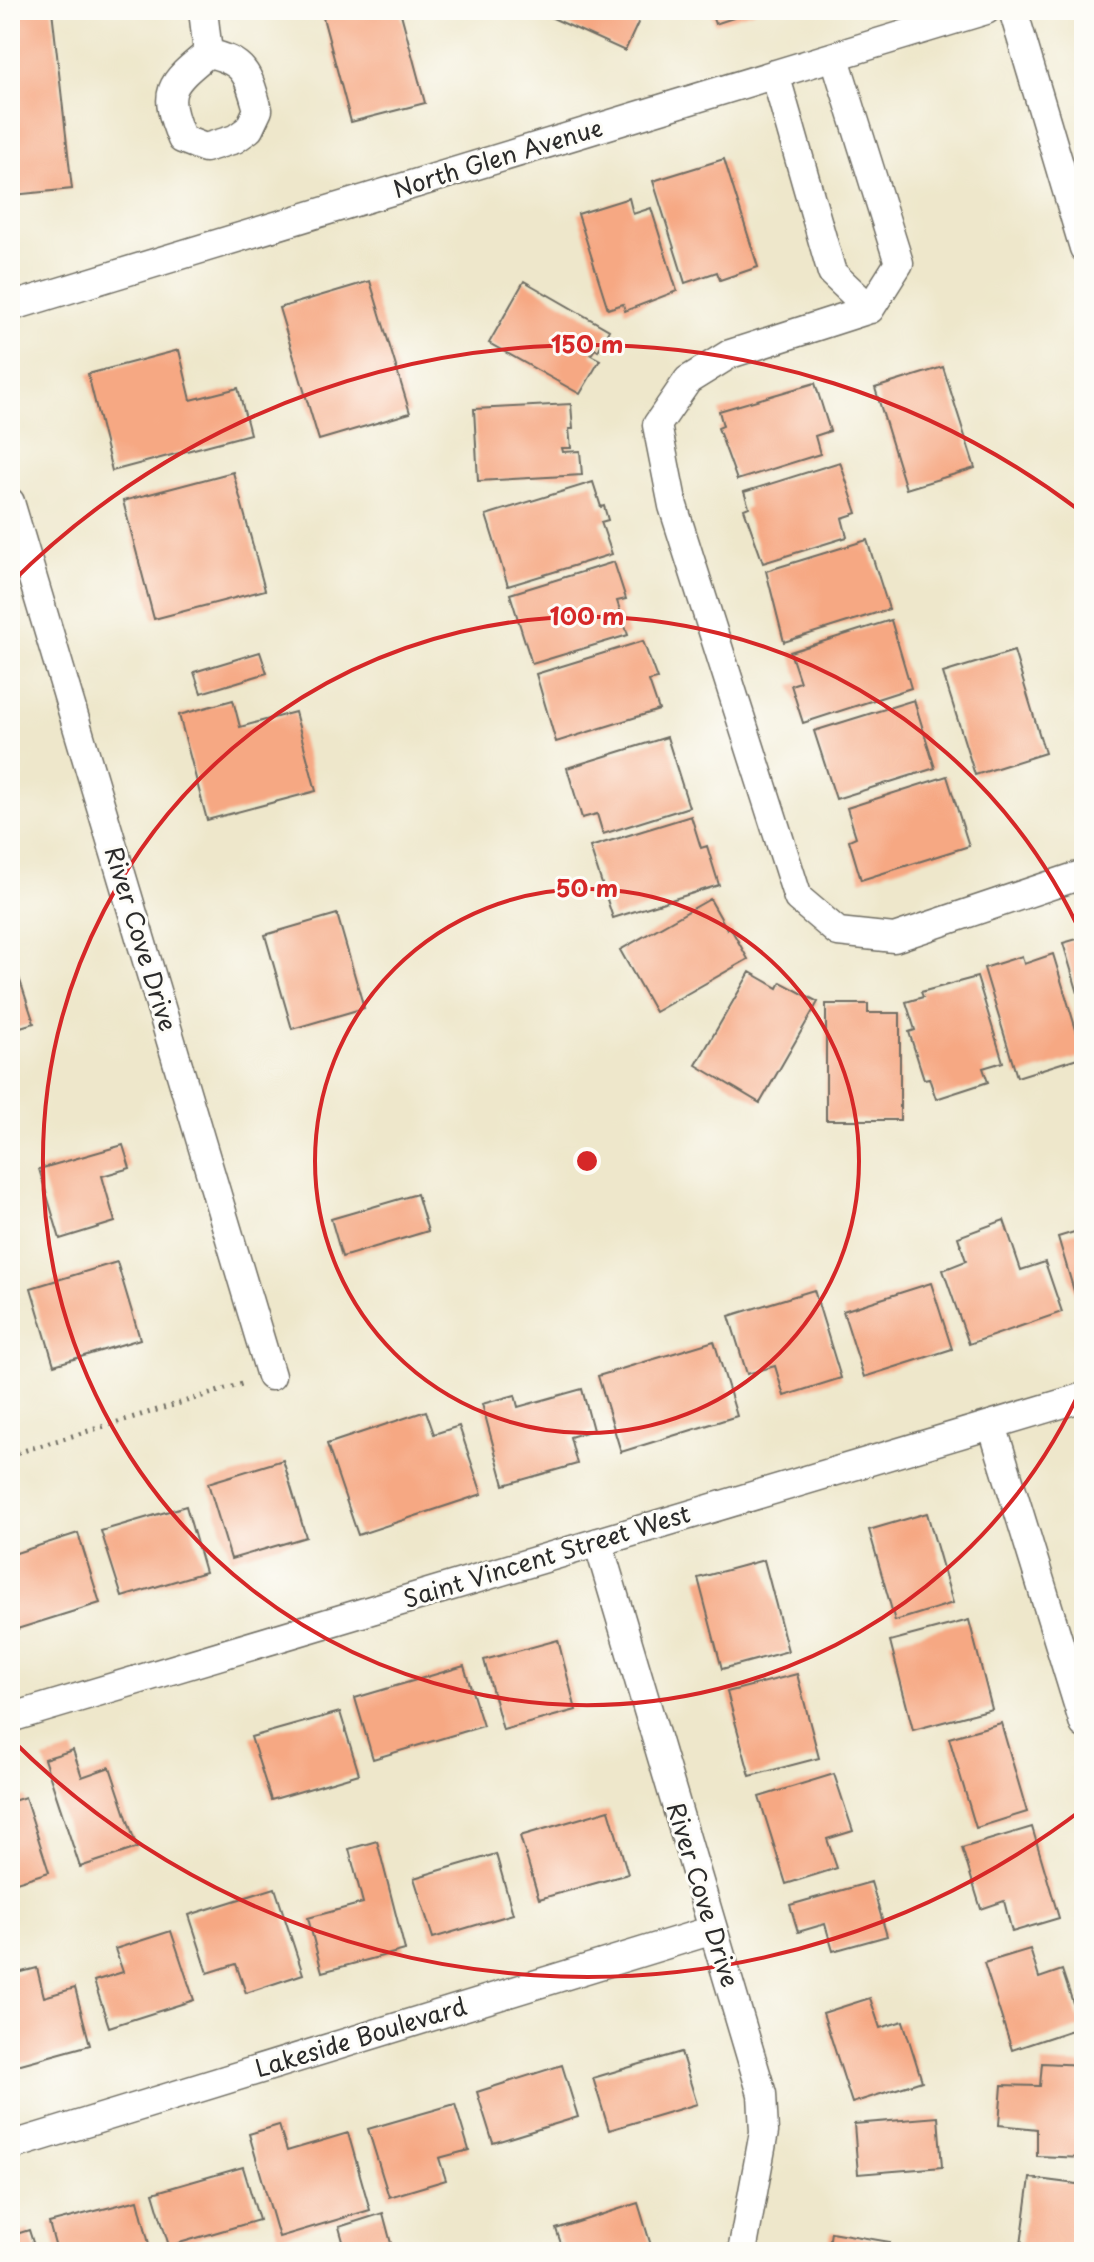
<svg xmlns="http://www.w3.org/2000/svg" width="1094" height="2262" viewBox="0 0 1094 2262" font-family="'Playpen Sans',sans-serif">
<rect width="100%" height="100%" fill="#fdfcf7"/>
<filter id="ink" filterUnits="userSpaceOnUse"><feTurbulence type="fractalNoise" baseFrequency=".0125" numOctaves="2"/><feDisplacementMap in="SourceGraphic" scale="16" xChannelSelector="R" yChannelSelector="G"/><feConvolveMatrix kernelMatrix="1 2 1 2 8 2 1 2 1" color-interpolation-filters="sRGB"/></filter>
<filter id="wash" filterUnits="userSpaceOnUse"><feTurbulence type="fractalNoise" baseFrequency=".006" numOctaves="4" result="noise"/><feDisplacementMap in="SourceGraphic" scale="32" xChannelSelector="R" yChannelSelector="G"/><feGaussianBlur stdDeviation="1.8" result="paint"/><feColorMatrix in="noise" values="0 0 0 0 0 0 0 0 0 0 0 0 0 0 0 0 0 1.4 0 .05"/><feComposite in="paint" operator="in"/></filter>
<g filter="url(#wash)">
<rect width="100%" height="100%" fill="#eee7cb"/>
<g id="blocks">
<path fill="#f6a883" d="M10,10H52L72,189L13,195L10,173Z
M321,10H400L425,103L351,122Z
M535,10H644L625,51Z
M710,10H755V11L715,24Z
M724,159L758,267L720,280L717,272L685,283L653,181Z
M629,198L633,214L651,208L677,291L625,311L623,304L608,309L578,214Z
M370,281L410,413L319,440L279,308Z
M524,281L609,330L598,351L595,349L591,355L600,360L580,394L489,343Z
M179,350L191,400L238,388L250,434L112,471L88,374Z
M943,367L975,468L906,489L875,388Z
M815,383L830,431L815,436L820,454L737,480L718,428L723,426L719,411Z
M571,404L573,429H569L571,448H562L563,452L580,451L582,475L478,481L474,409Z
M840,462L857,513L842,518L847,537L763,563L744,509L749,507L744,492Z
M233,472L265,590L154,619L123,501Z
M593,482L601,507L604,506L608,520L601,522L612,554L508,586L486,515Z
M867,540L889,609L784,642L766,571Z
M614,562L626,599L617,601L628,635L532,664L510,594Z
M891,620L911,688L803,723L791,685L800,682L790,652Z
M643,641L657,679L649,681L659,710L556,742L536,674Z
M1014,651L1045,753L975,775L943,673Z
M260,652L267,673L201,693L194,672Z
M233,700L240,727L295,712L316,791L207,820L179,715Z
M914,700L935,768L836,799L814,731Z
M667,737L689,807L603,834L597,814L582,818L567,768Z
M947,776L969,846L861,880L849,840L856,837L847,808Z
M691,816L701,848L707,846L719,885L613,918L590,847Z
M710,899L727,929L730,927L748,959L655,1012L620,950Z
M337,914L364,1008L292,1029L265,935Z
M1084,937V1010H1083L1063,943Z
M10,950L34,1023L10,1030Z
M1053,954L1084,1056L1017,1077L984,968L1022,956L1024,964Z
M750,972L778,988L781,982L818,1002L760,1103L696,1065Z
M977,977L1003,1062L983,1068L988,1082L936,1099L929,1078L924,1079L909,1032L915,1030L906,1002L923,997L921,992Z
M826,1004H868V1013H900V1120H826Z
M123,1145L130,1168L102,1176L115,1222L60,1239L39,1169Z
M417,1194L428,1231L342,1257L331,1219Z
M1004,1220L1021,1270L1045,1262L1062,1312L969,1344L943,1270L966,1261L958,1237Z
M1084,1229V1309L1080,1311L1058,1237Z
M117,1262L140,1339L54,1365L31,1288Z
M931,1283L952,1349L864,1377L843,1311Z
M814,1290L841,1378L784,1396L775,1366L747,1374L729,1316Z
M714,1341L737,1416L621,1452L598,1376Z
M582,1389L593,1430L570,1437L577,1464L504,1485L482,1404L515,1395L518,1407Z
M426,1411L434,1434L459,1426L482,1494L358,1535L327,1444Z
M283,1460L306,1537L231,1559L208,1483Z
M186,1506L205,1572L122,1597L101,1531Z
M927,1513L953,1603L895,1621L869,1530Z
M78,1533L100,1603L14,1630L10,1616V1555Z
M764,1560L788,1651L722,1669L698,1578Z
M969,1620L992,1709L913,1730L890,1641Z
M558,1640L576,1710L503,1730L484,1660Z
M464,1666L483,1726L373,1759L355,1698Z
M797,1674L819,1758L750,1776L727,1692Z
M340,1712L359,1774L271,1800L251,1737Z
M1001,1723L1027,1812L976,1828L949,1738Z
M73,1750L82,1777L110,1767L137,1848L80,1867L44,1759Z
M834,1774L853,1831L827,1839L837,1868L786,1884L759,1797Z
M25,1797L49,1872L10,1884V1802Z
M609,1810L628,1874L539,1899L520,1836Z
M1032,1827L1059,1918L1012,1932L1004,1901L981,1909L962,1848Z
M377,1841L405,1950L322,1972L308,1918L363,1903L349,1849Z
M496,1854L513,1914L433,1938L414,1878Z
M871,1882L887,1936L833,1951L825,1924L798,1932L790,1905Z
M275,1888L303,1974L246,1993L236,1964L208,1973L189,1915Z
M171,1931L194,2000L109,2027L94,1981L123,1972L115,1949Z
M1030,1949L1039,1978L1062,1970L1081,2027L1012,2050L984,1963Z
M37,1968L44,1997L75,1988L90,2045L10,2067V1975Z
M870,1998L880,2028L903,2021L922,2081L852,2103L823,2013Z
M681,2052L697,2104L609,2130L593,2078Z
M1042,2063L1084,2065V2158L1037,2156V2129L999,2125L1002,2085L1040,2086Z
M562,2065L578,2117L493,2143L477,2092Z
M455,2104L469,2150L439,2158L446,2180L389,2197L368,2129Z
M938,2117L942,2167L858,2174L854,2124Z
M279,2125L287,2151L348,2133L370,2210L279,2237L249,2134Z
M243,2167L259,2220L169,2246L153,2193Z
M1030,2178L1084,2185L1082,2252H1020Z
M138,2200L151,2252H57L49,2223Z
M638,2203L653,2252H564L556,2229Z
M383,2213L393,2251L346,2252L339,2227Z
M29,2230L36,2252H10V2236Z
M831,2232L890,2242L888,2252H828Z"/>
</g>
</g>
<g filter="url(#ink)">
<use href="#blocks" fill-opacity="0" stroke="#6f6d63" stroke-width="2"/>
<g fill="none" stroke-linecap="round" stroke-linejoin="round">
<defs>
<path id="minor" d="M203,10L208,53
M1013,10L1084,248
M208,53C246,62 248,74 258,110L249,129L235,139L205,148L182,139C162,91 169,85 208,53Z
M775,74L832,273L870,309L899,263L835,58
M10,307L986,10
M870,309L730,354L688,380L657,425L673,506L798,898L838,932L894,938L1084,874
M10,502L271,1376
M992,1425L1084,1724
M598,1542L762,2094L764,2132L742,2252
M10,1718L1084,1397
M10,2146L713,1930"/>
</defs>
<use href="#minor" stroke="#6f6d63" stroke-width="31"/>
<path stroke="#6f6d63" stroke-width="5" stroke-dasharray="2 6" stroke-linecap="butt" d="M10,1455L242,1384"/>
<use href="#minor" stroke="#fff" stroke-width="28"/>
</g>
</g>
<g fill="none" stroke="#d62828" stroke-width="4">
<circle cx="587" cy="1161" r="272"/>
<path d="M1084 1382A544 544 0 1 1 1084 940"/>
<path d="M1084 1808A816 816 0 0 1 10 1738M10 584A816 816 0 0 1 1084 514"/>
</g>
<g text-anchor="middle" stroke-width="6" stroke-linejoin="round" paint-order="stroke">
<g font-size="24" fill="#2b2b2b" stroke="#fdfcf7">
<text transform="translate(498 159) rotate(-17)" y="8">North Glen Avenue</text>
<text transform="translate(140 939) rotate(73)" y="8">River Cove Drive</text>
<text transform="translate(547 1557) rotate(-17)" y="8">Saint Vincent Street West</text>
<text transform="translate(702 1895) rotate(73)" y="8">River Cove Drive</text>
<text transform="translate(361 2038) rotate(-17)" y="8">Lakeside Boulevard</text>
</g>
</g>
<circle cx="587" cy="1161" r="12" fill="#d62828" stroke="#fdfcf7" stroke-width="4"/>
<g font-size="24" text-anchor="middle" font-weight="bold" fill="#d62828" stroke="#fdfcf7" stroke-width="6" stroke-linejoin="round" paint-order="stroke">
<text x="587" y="353">150 m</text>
<text x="587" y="625">100 m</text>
<text x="587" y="897">50 m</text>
</g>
<rect width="1094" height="2262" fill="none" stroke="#fdfcf7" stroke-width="40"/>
</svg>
